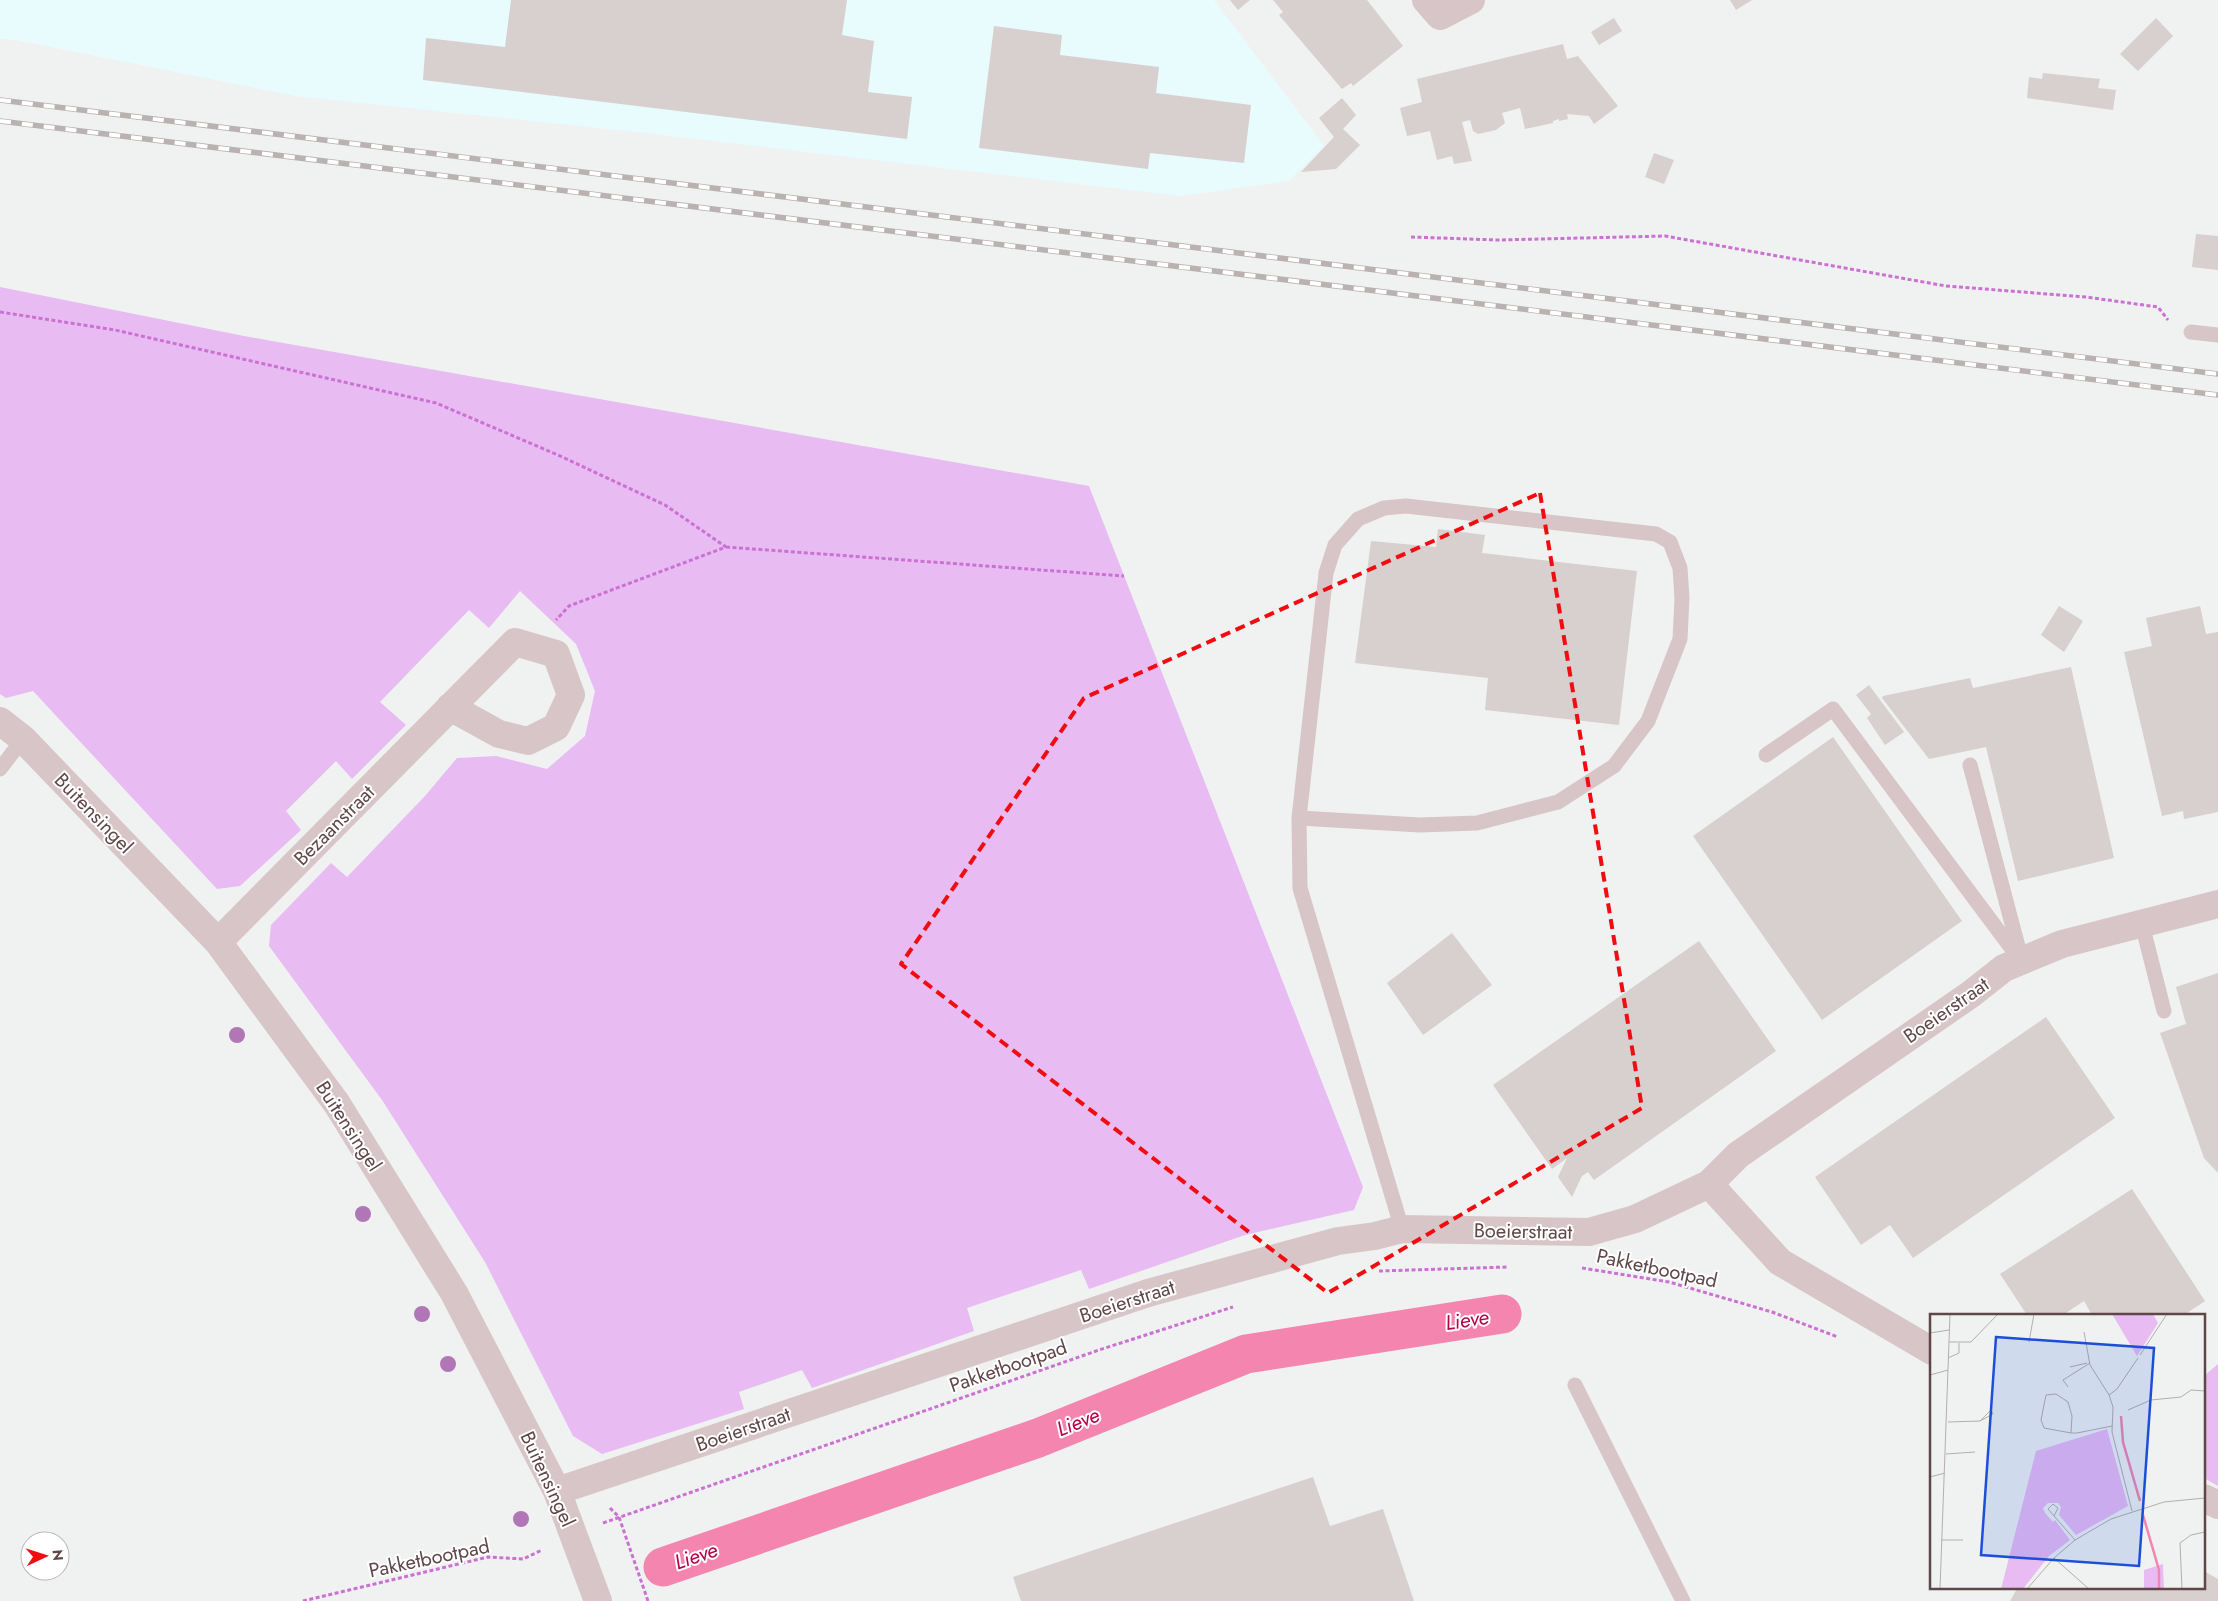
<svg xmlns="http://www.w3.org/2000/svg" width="2218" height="1601" viewBox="0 0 2218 1601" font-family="Jost,sans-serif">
<rect width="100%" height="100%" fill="#eff2f1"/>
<path fill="#e8fbfd" d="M0,0H1214L1324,146L1289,181L1181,196L646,133L295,96L16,40L0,39Z"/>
<path fill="#e8bbf3" d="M0,287L244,336L1089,486L1363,1187L1354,1210L1245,1235L1089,1289L1081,1270L967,1308L974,1331L812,1388L802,1370L739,1392L744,1409L602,1454L573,1436L485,1262L382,1100L269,946L271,925L331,863L347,877L425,796L457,758L496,756L547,769L585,736L595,691L576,644L520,591L489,628L469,610L380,702L406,725L352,779L336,761L286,811L301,830L240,886L217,889L33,691L6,698L0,694Z
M2218,1364V1486L2204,1478V1376Z"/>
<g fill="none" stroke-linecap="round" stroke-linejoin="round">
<path stroke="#f385ae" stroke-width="39" d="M663,1567L1038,1438L1246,1354L1502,1314"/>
</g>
<path fill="#d8cfcf" d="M511,0H847L842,35L874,41L868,92L912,97L907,139L423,80L426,38L505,47Z
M1230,0H1250L1238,10Z
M1273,0H1367L1403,46L1353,86L1351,83L1342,89L1279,15L1283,12Z
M1730,0H1752L1736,10Z
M1614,18L1622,31L1599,45L1591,32Z
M2156,18L2173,36L2138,71L2120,54Z
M994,26L1062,35L1060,55L1159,67L1156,93L1251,105L1244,163L1150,153L1148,169L979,148Z
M1563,44L1567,59L1578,56L1618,106L1594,124L1589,116L1567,114L1568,119L1559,121V119L1553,121V123L1525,129L1520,108L1502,113L1505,123L1496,130L1478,134L1473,131L1470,120L1462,122L1472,161L1454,164L1452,156L1437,160L1430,131L1407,136L1400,108L1422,102L1417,79Z
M2043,73L2100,79L2098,88L2116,90L2113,110L2027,98L2029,77L2042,79Z
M1342,98L1356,115L1343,129L1360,145L1336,169L1301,172L1334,137L1319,118Z
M1654,153L1674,160L1664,184L1645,177Z
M2196,234L2218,236V270L2192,267Z
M1438,529L1485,535L1482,553L1637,571L1619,725L1485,710L1488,678L1355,663L1371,541L1436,547Z
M2059,606L2083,621L2064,652L2041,635Z
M2200,606L2206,634L2218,632V812L2184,819L2183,811L2162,816L2124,652L2152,646L2146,618Z
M2071,667L2114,858L2018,881L1986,747L1929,759L1882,698L1883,696L1970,678L1973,688Z
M1869,685L1904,732L1885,745L1867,718L1871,714L1856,695Z
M1833,737L1962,921L1822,1020L1693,836Z
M1452,933L1492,985L1423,1035L1387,983Z
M1699,941L1776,1051L1594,1180L1588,1172L1582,1176L1572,1197L1558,1177L1567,1158L1552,1169L1493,1085Z
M2218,973V1173L2204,1158L2160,1033L2186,1024L2176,987Z
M2046,1017L2115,1118L1913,1258L1890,1225L1861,1245L1815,1177Z
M2132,1189L2205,1301L2184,1315H2092L2084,1301L2063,1315H2027L2000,1274Z
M1313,1477L1330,1526L1383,1509L1414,1601H1021L1013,1577Z
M2204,1571L2218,1579V1601H2010L2018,1587H2204Z"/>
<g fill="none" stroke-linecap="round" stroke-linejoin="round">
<path stroke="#cc70d3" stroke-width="3" stroke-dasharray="4 2.5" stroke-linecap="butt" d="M1411,237L1498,240L1665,236L1946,286L2086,297L2158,307L2168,320
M0,312L115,330L436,403L558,455L665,505L726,547L569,606L556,620
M726,547L1124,576
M1582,1268L1669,1282L1772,1312L1838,1337
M1379,1271L1508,1267
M610,1508L619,1517L648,1601
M603,1523L1099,1350L1233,1307
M303,1601L488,1557L523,1559L542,1550"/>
<path stroke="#d8c5c7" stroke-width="15" d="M2191,332L2218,335
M1766,755L1833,709L2021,961
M1970,765L2020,954
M0,769L23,739
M1299,818L1420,825L1477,823L1558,802L1614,766L1648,721L1680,639L1682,598L1680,568L1670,542L1656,534L1406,506L1384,508L1358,519L1335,545L1326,573L1299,818L1300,888L1402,1229
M2142,924L2164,1011
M1575,1385L1683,1601"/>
<path stroke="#d8c5c7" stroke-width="28" d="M1426,0L1440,16L1471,0
M0,721L23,739L218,942L337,1104L454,1293L557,1491L598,1601
M218,942L515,642L556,654L571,695L556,727L528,741L499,734L450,707
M1932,1351L1780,1262L1709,1184L1738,1155L1971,994L2004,968L2062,944L2218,904
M557,1491L1148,1293L1338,1241L1375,1236L1402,1229L1589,1232L1635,1219L1709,1184
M2204,1498L2218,1505"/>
<defs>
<path id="rail" d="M0,100L2218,374
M0,121L2218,395"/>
</defs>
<use href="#rail" stroke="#bab2b1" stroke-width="5.5"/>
<use href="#rail" stroke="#fff" stroke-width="4" stroke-dasharray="11" stroke-linecap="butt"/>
</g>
<g fill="#b076b6">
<circle cx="237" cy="1035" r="8"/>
<circle cx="363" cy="1214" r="8"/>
<circle cx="422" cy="1314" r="8"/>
<circle cx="448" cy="1364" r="8"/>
<circle cx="521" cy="1519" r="8"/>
</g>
<path fill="none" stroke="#f00c10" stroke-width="4" stroke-dasharray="10 6" stroke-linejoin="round" d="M1540,493L1642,1108L1328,1293L901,964L1084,698Z"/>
<g text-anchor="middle" stroke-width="4" stroke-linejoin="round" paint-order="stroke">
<g font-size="20" fill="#5f4649" stroke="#fff">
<text transform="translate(94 813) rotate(46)" y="7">Buitensingel</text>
<text transform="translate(334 825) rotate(-45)" y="7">Bezaanstraat</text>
<text transform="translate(1946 1010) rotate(-35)" y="7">Boeierstraat</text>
<text transform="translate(349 1126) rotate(57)" y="7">Buitensingel</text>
<text transform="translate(1523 1231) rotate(1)" y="7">Boeierstraat</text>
<text transform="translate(1657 1268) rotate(12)" y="7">Pakketbootpad</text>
<text transform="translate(1127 1301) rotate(-18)" y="7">Boeierstraat</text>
<text transform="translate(1008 1366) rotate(-19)" y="7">Pakketbootpad</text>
<text transform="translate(743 1429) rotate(-19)" y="7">Boeierstraat</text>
<text transform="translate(548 1479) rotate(65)" y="7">Buitensingel</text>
<text transform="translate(429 1558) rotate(-12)" y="7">Pakketbootpad</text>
</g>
<g font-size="21" font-style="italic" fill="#b60245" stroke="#fff">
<text transform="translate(1467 1320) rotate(-9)" y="7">Lieve</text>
<text transform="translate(1078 1422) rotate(-22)" y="7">Lieve</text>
<text transform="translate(696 1556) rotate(-19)" y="7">Lieve</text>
</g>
</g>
<g transform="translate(1930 1314)">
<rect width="275" height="275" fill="#eff2f1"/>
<path d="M182,0H223L228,9L207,42ZM177,115L198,192L146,221L129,201L131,193L128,189H118L113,194L115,199L123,208L125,206L140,226L119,242L93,275H71L106,137ZM233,250L234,275H214V256Z" fill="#e8bbf3"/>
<path fill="none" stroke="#f385ae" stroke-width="2.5" d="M191,102L193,128L210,187M213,201L229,256V275"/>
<path fill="none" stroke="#b5adae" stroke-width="1" d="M154,18L160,51L179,81L187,75L208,44M0,19L19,16M19,28H41L68,0M99,28L104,0M210,41L237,0M18,44L29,39V29M140,53L157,49M0,61L18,56M138,73L133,66L160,49M179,81L183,93L182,118L202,197M198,96L221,86L251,83L261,76L275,77M18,108L50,107L63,100L61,96L50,107M141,119L142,102L138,88L126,80L116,81L111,106L114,114L141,119H147L182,112M16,140L45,138M0,163L15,159M124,202L128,194L123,190L118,195L145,226M11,226H33M124,244L159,275M10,275L20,0M97,275L124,244L145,226L181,205L234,188L275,184M252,275L250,229L261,221L275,218"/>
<path fill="#1d4ed8" fill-opacity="0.15" stroke="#1d4ed8" stroke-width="2.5" d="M66,23L224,34L209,252L51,241Z"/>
<rect width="275" height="275" fill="none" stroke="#5f4649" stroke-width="2.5"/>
</g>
<g transform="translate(45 1556) rotate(86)"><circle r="24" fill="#ffffff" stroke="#bfb5b6"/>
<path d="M0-4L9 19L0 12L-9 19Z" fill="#f00c10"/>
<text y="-8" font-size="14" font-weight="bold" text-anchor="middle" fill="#5f4649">N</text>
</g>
</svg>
